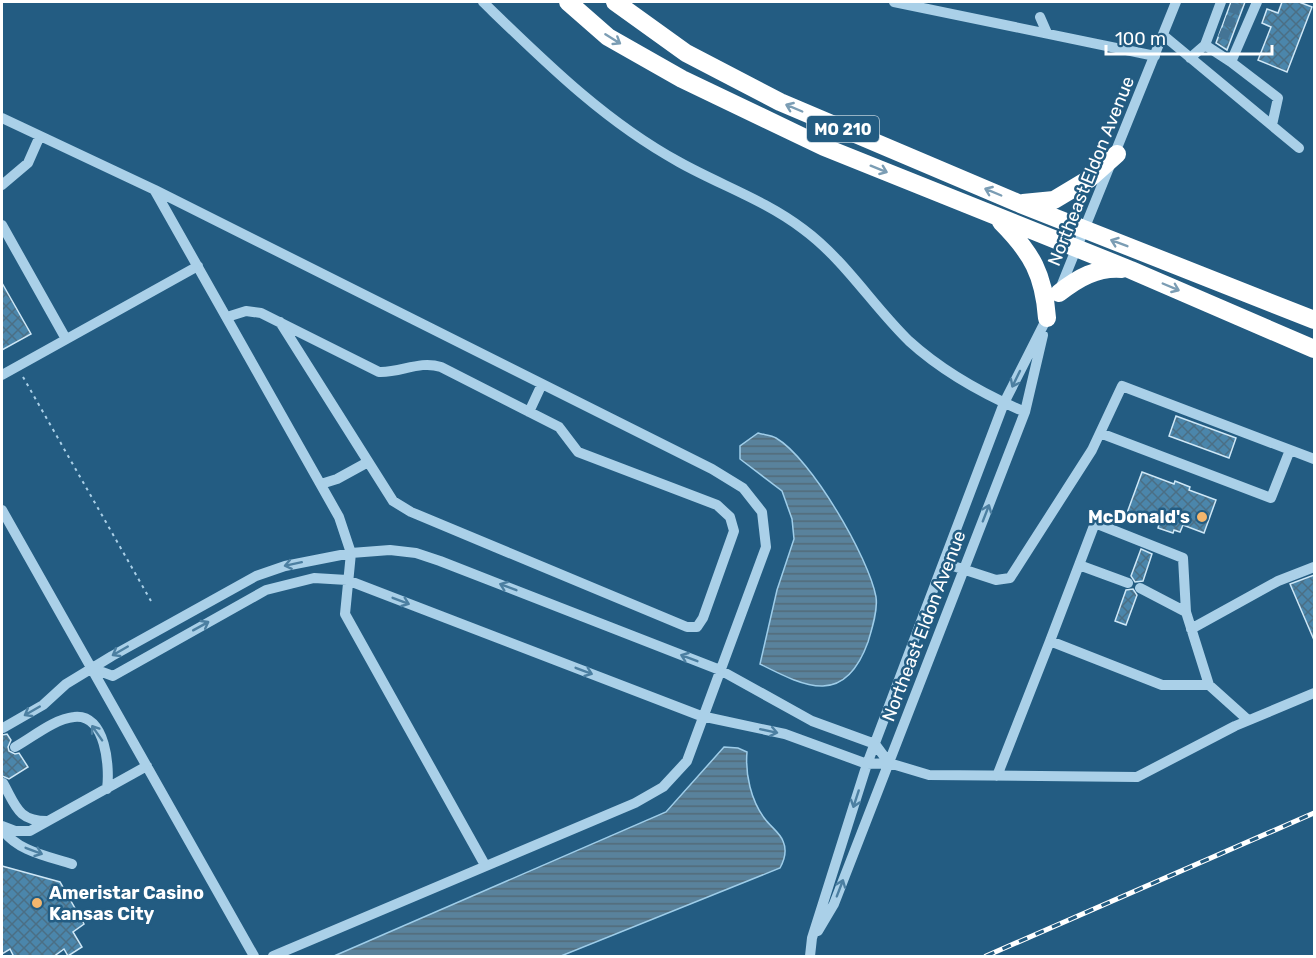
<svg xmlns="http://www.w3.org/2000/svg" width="1316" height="958" viewBox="0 0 1316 958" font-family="Rubik,sans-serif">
<defs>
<pattern id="water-rules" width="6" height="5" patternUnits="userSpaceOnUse" patternTransform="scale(1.5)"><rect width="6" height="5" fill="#59829c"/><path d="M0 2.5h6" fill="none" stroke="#536a78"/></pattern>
<pattern id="building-cross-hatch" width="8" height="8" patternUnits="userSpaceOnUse" patternTransform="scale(1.5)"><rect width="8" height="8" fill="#4b86ab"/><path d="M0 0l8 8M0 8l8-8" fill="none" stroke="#4b6f85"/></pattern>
</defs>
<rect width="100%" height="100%" fill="#235c82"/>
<path fill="url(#water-rules)" stroke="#9ecde9" stroke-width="1.5" d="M758,433C764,435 771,435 776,438C811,458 869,558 876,597C878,610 872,629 868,642C845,706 807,688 760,664L777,590L794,539L792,519L782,491L740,459V446Z
M724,747L738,748L747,752C745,774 751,801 765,819C770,826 780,833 783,841C787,850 785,859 780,868L561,956H334L666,812Z"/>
<path fill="url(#building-cross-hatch)" stroke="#cee7f6" stroke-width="1.5" d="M1231,2H1245L1227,50L1216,43Z
M1282,2H1299L1312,7L1287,72L1258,60L1271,27L1262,23L1267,9L1278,13Z
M2,283L31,334L2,350Z
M1176,416L1236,438L1229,458L1169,436Z
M1142,472L1174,484L1175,481L1190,487L1189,490L1216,500L1204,533L1183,525L1180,532L1174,530L1173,533L1158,528L1159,524L1127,513Z
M1141,549L1152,554L1143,581L1135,582L1131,576Z
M1314,575V640L1290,584Z
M1133,589L1137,595L1126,625L1115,621L1126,590Z
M7,734L11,740L8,747L9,751L15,754L19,753L28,767L9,779L2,776V735Z
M2,866L60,882L84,924L73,932L82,947L68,956L64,949L53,957H14L10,949L2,954Z"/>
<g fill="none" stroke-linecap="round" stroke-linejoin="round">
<path stroke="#447495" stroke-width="10" stroke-dasharray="10 5" stroke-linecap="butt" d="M1230,7L1242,11
M1225,20L1237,24
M1220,32L1232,37"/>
<path stroke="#aad0e8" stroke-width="2" stroke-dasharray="3 4.5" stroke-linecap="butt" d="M23,377L151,601"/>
<path stroke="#aad0e8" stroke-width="10" d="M483,2C544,61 604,121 679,162C720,185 765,200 803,229C845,260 872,305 909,341C943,372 983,394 1025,412
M894,2L1155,56
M1257,2L1231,62L1278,98L1272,125
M1040,17L1047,33
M1163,35L1299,148
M1205,45L1231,62
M1190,58L1205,45L1221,2
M2,118L155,190L712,469L743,488L762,512L766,547L687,761L663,787L635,803L273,956
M2,185L28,163L39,138
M155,191L339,517L351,553L345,614L485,865
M2,225L66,339
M1060,289L1176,2
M227,317L246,311L261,313L379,372C401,373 419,360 441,367L559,427L578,452L717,505L730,517L734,531L703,618L697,627H687L411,512L393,501L280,322
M2,375L198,266
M529,412L542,384
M1100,433L1271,498L1290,450
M321,484L337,479L368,462
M2,510L254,956
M944,563L996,580L1010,578L1092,450L1122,386L1314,459
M1079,565L1095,523L1183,558L1186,612
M1140,588L1186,612L1209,685
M1191,629L1278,581L1314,567
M1050,641L1079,565L1128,583
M94,669L113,676L266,590L314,578L347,580L701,716L785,734L867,764L889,763L929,775L1137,777L1235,726L1314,693
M3,728L43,705L66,684L112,656L256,576L285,566L351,553L390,550L416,553L440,561L720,670L812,721L875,744L889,763
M15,747C33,737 54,719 74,717C106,713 110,768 107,789
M997,776L1050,641L1162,685H1209L1248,720
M3,783C16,806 18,821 47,821
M2,826L15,831H30L147,766
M2,829C17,851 47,856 72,864
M818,931L834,904L1025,412L1043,335
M810,956L812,938L867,764L1004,403L1049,314"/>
<path stroke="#fff" stroke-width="18" d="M568,2L608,37L682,79L824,147L1131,270L1314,349
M615,2L686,53L780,102L1018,203L1314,320
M1023,203L1054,200L1089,179L1117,154
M1001,222C1032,253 1044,275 1047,318
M1059,293C1078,278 1097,267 1122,269"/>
<defs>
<path id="rail" d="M986,956L1314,813"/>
</defs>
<use href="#rail" stroke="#fff" stroke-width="5"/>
<use href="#rail" stroke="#235c82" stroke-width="3" stroke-dasharray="9" stroke-linecap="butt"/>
</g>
<defs><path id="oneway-shaft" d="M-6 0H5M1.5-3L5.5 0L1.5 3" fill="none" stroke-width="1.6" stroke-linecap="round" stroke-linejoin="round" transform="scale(1.5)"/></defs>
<g stroke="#7b9db4">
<use href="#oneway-shaft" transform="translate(613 39) rotate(32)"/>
<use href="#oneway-shaft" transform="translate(794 108) rotate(-157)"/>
<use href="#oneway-shaft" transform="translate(879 169) rotate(22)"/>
<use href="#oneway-shaft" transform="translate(993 192) rotate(-157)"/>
<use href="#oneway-shaft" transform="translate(1119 243) rotate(-159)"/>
<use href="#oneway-shaft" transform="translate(1171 287) rotate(23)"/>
</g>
<g stroke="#4c7fa1">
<use href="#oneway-shaft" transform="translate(1016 379) rotate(116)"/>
<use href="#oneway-shaft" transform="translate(986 513) rotate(-69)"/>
<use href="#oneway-shaft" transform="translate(293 564) rotate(168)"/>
<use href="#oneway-shaft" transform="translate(508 587) rotate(-159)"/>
<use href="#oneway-shaft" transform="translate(401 601) rotate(21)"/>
<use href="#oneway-shaft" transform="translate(201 626) rotate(-29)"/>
<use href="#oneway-shaft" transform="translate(120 651) rotate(150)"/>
<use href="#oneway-shaft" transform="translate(689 658) rotate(-159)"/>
<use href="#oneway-shaft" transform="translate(584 671) rotate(21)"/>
<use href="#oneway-shaft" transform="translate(32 711) rotate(150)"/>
<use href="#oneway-shaft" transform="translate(769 731) rotate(12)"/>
<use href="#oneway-shaft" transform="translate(97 733) rotate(-125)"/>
<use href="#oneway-shaft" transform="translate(856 799) rotate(108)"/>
<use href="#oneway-shaft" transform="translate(34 851) rotate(21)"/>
<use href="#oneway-shaft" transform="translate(840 888) rotate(-69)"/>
</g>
<g fill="#f3b66d" stroke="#235c82" stroke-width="2">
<circle cx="1202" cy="517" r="6"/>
<circle cx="37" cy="903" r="6"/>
</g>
<g text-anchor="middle" stroke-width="5" stroke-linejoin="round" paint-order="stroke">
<rect fill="#235c82" stroke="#bdceda" stroke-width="1.5" x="807" y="116" width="72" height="26" rx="4.5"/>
<g font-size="16" font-weight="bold" fill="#fff">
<text x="843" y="135">MO 210</text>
</g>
<g font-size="18" fill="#fff" stroke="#235c82">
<text transform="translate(1091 171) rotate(-68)" y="6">Northeast Eldon Avenue</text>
<text transform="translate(924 626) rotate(-69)" y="6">Northeast Eldon Avenue</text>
</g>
<g font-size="18" font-weight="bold" fill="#fff" stroke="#235c82" text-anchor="end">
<text x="1190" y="523">McDonald's</text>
<text x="49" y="899" text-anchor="start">Ameristar Casino<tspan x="49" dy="21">Kansas City</tspan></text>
</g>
</g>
<rect width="1316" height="958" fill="none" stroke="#ffffff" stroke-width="6"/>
<path d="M1106 45v9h166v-9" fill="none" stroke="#ffffff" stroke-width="3"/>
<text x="1115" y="45" font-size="18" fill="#ffffff" stroke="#235c82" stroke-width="4.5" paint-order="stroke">100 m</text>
</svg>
